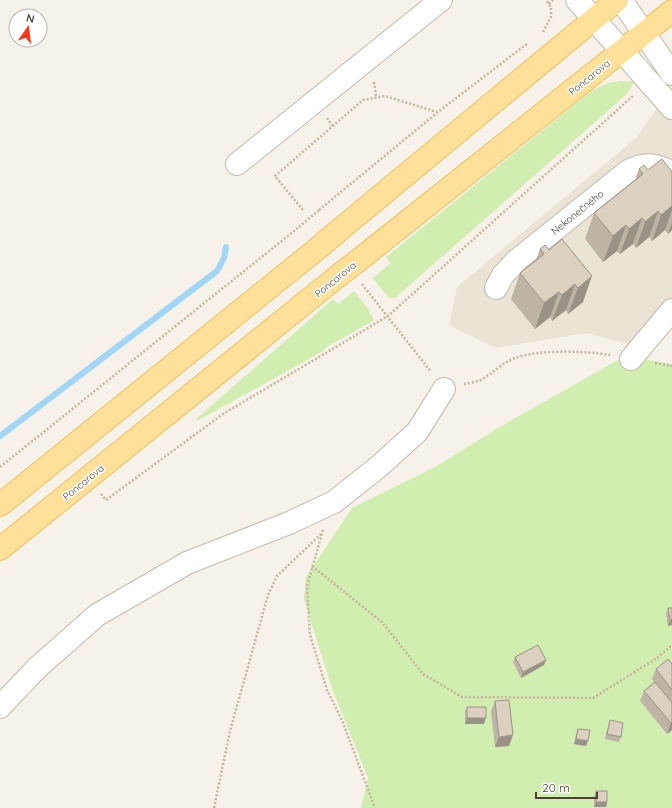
<svg xmlns="http://www.w3.org/2000/svg" width="672" height="808" viewBox="0 0 672 808" font-family="Quicksand,sans-serif">
<rect width="100%" height="100%" fill="#f6f2ea"/>
<path fill="#eae4d7" d="M672,86V309L639,347L586,333L496,348L449,325L457,287L636,138Z"/>
<path fill="#d2edb0" d="M621,81L634,82L627,94L395,298H389L373,278L391,263L386,257L591,91L608,83Z
M354,291L370,311L369,313L373,317V321L325,348V350L197,421L196,419L333,299L338,304Z
M625,356L672,364V808H361L368,778L331,686L304,599L306,577L352,508L435,467L498,428Z"/>
<g fill="none" stroke-linecap="round" stroke-linejoin="round">
<path stroke="#a2d6f6" stroke-width="6" d="M0,436L217,271L224,258L226,247"/>
<defs>
<path id="minor" d="M577,0L672,108
M621,0L672,74
M237,164L441,0
M496,288L503,275L517,260L628,171C645,162 656,164 672,173
M631,359L672,310
M0,707L37,668L97,615L187,563L289,523L334,502L377,468L417,432L444,389"/>
<path id="major" d="M337,232L617,0
M360,259L672,11
M0,505L317,249
M0,549L338,276"/>
</defs>
<use href="#minor" stroke="#c2baab" stroke-width="24"/>
<use href="#major" stroke="#edc060" stroke-width="24"/>
<path stroke="#c5b59b" stroke-width="2.5" stroke-dasharray="2 2" stroke-linecap="butt" d="M549,4L553,0
M543,32L551,17V7L546,0
M374,82L376,96
M327,118L332,126
M303,210L275,176L363,100L385,96L437,112
M319,210L438,112L528,43
M362,284L431,372
M655,363L672,366
M464,384C469,383 476,382 481,380C493,373 502,363 515,358C540,349 585,351 610,355
M0,467L299,227
M101,494L106,500L223,414L388,316L634,95
M323,530L307,586L310,635L327,690L342,720L375,808
M312,566L382,622L423,674L462,697L593,698L657,658L672,645
M214,808L230,731L268,595L277,576L321,534"/>
<use href="#minor" stroke="#fff" stroke-width="22"/>
<use href="#major" stroke="#ffe099" stroke-width="22"/>
<defs>
<path id="major-bridge" d="M317,249L337,232
M338,276L360,259"/>
</defs>
<use href="#major-bridge" stroke="#edc060" stroke-width="24" stroke-linecap="butt"/>
<path stroke="#c5b59b" stroke-width="2.5" stroke-dasharray="2 2" stroke-linecap="butt" d="M299,227L319,210"/>
<use href="#major-bridge" stroke="#ffe099" stroke-width="22"/>
</g>
<path fill="#bdb3a6" d="M639,169L672,172V230L668,234L665,230L652,241L649,237L636,248L633,244L620,254L617,251L603,262L585,239L594,213L635,180Z
M562,239L583,302L568,314L566,310L552,321L550,317L535,329L511,299L520,273L536,260L540,249L549,250Z
M668,608L672,625L668,626L666,614Z
M515,657L544,665L521,678L513,662Z
M672,664V730L667,734L640,701L644,691L654,682L652,679L656,669Z
M495,701L509,746L495,747L491,711Z
M467,707L484,724H465V712Z
M610,720L621,737L619,742L605,739L608,726Z
M578,729L586,746L574,744L576,734Z
M596,791L607,802L606,807H594V796Z"/>
<path fill="#9a9287" d="M672,206V210L665,230L652,241L661,215Z
M658,211L649,237L636,248L645,222Z
M642,218L633,244L620,254L629,229Z
M672,222V230L668,234Z
M626,225L617,251L603,262L613,236Z
M592,276L583,302L568,314L578,288Z
M575,284L566,310L552,321L562,295Z
M559,292L550,317L535,329L544,303Z
M670,620H672V625L668,626Z
M546,660L544,665L521,678L523,672Z
M467,718H486L484,724H465Z
M671,723H672V730L667,734Z
M513,735L509,746L495,747L499,737Z
M576,739L588,741L586,746L574,744Z
M596,802H607L606,807H594Z"/>
<path fill="#dcd0c1" stroke="#9a9287" d="M662,159L672,172V206L661,215L658,211L645,222L642,218L629,229L626,225L613,236L594,213L643,174L639,169L644,165L648,170Z
M562,239L592,276L578,288L575,284L562,295L559,292L544,303L520,273L544,254L540,249L545,245L549,250Z
M668,608H672V620H670Z
M538,645L546,660L523,672L515,657Z
M668,659L672,664V690L656,669Z
M655,682L672,703V723H671L644,691Z
M509,700L513,735L499,737L495,701Z
M467,707H486V718H467Z
M610,720L623,723L621,737L607,734Z
M578,729L590,730L588,741L576,739Z
M596,791H607V802H596Z"/>
<g text-anchor="middle" stroke-width="3" stroke-linejoin="round" paint-order="stroke">
<g font-size="10" fill="#4b4237" stroke="#fff">
<text transform="translate(589 77) rotate(-39)" y="4">Poncarova</text>
<text transform="translate(577 212) rotate(-39)" y="4">Nekonečného</text>
<text transform="translate(335 279) rotate(-39)" y="4">Poncarova</text>
<text transform="translate(83 482) rotate(-39)" y="4">Poncarova</text>
</g>
</g>
<g transform="translate(28 28) rotate(14)"><circle r="19" fill="#ffffff" stroke="#b7b3af"/>
<path d="M0-3L7 15L0 10L-7 15Z" fill="#ff3517"/>
<text y="-6" font-size="11" font-weight="bold" text-anchor="middle" fill="#4b4237">N</text>
</g>
<path d="M536 792v6h61v-6" fill="none" stroke="#4b4237" stroke-width="2"/>
<text x="542" y="792" font-size="12" fill="#4b4237" stroke="#ffffff" stroke-width="3" paint-order="stroke">20 m</text>
</svg>
